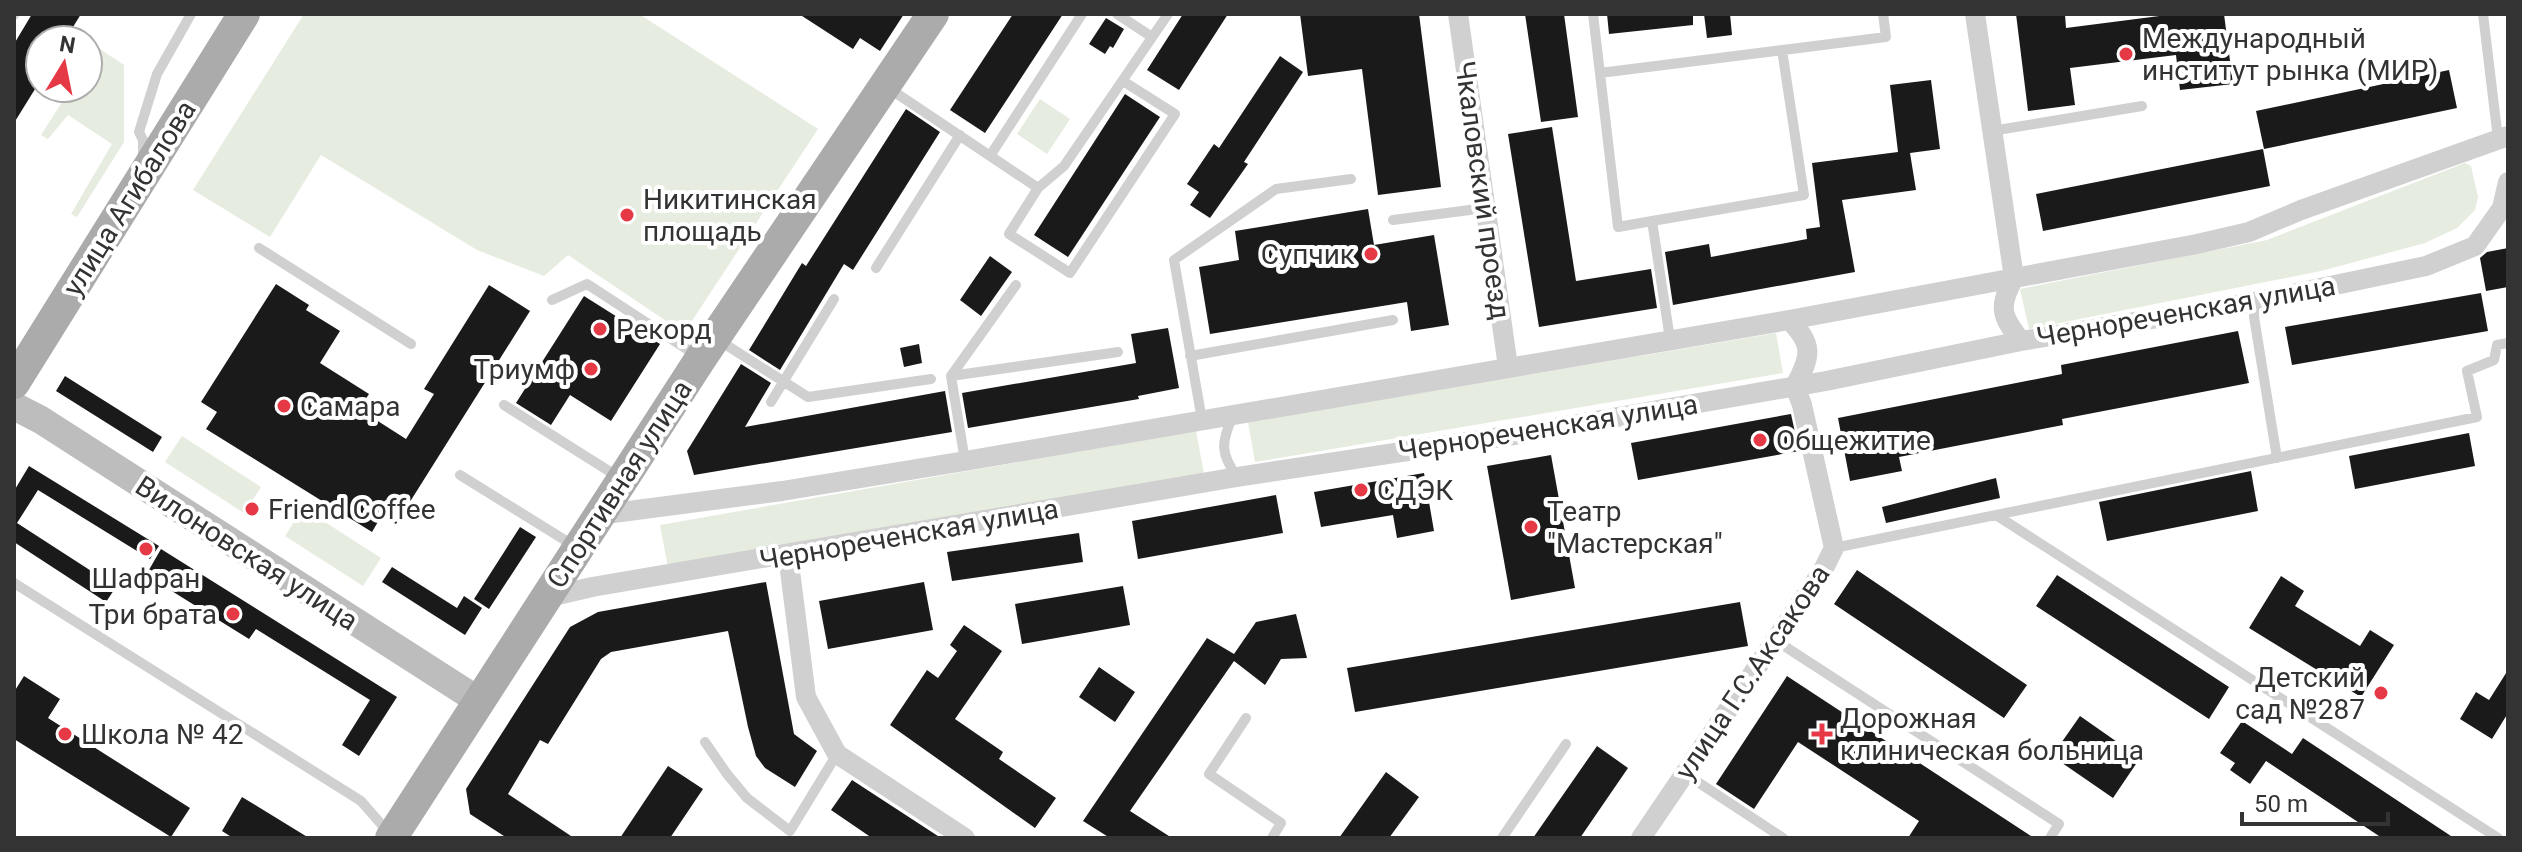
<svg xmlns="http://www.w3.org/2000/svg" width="2522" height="852" viewBox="0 0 2522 852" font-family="Roboto,sans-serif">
<rect width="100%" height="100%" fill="#fff"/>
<path fill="#e6ecdf" d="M304,14H639L818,129L684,333L568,255L544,276L477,250L321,155L270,237L193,190Z
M97,47L124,65V142L77,217L71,214L112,144L68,115L48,139L41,135L71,88H88V61Z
M1040,99L1070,119L1047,154L1017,134Z
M2465,163L2471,166L2478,197L2475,210L2457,228L2425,243L2321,271L2029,329L2020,289L2267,240Z
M1776,333L1783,373L1255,462L1248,422Z
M1196,431L1204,474L668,568L660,525Z
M182,436L261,487L244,513L165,462Z
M303,508L381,558L363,586L285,536Z"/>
<path fill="#1a1a1a" d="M32,14H81L65,40H40V81L14,123V44Z
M799,14H904L880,51L860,38L853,49Z
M1013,14H1063L985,133L950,110Z
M1183,14H1228L1179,90L1147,70Z
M1300,14H1419L1441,187L1378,195L1362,69L1308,76Z
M1525,14H1564L1578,117L1541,122Z
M1607,14H1693V25L1609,34Z
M1704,14H1730L1732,35L1707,38Z
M2016,14H2065L2066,28L2175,14H2224L2233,84L2180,90L2176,55L2070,68L2075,105L2028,111Z
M1106,18L1124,29L1113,48L1110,46L1105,54L1089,44Z
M1280,56L1303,72L1244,162L1248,164L1210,218L1190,205L1199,192L1187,184L1214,144L1219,148Z
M2449,70L2457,108L2264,149L2256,111Z
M1931,80L1940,149L1910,153L1916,190L1842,200L1855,272L1673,305L1665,252L1709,244L1711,257L1807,239L1806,229L1820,227L1812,163L1898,152L1890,85Z
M1125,94L1160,117L1068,257L1034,235Z
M906,109L940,132L853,270L844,264L780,370L749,350L802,263L806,266Z
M1552,127L1576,281L1651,269L1657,308L1539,327L1508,134Z
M2263,149L2270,186L2043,231L2036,194Z
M1368,209L1374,245L1434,235L1449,325L1411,331L1407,302L1210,334L1199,267L1239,260L1235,231Z
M2508,248V287L2486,291L2480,258L2487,252Z
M990,256L1012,272L981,316L960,300Z
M276,284L309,305L306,310L340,331L320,363L369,394L359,409L406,439L434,394L424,389L489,285L530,311L396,524L382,515L372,532L206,429L217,412L201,402Z
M2481,293L2488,331L2292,365L2285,327Z
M584,296L660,344L611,421L570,395L551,425L516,403Z
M1168,328L1179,388L1138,396L1139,399L968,428L962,393L1136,363L1131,334Z
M2238,331L2249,383L2062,419L2063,425L1899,457L1902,471L1850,481L1838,418L2062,374L2061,365Z
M919,344L922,363L904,367L900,348Z
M741,364L771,383L745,427L945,391L952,432L694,475L687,451Z
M65,376L162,437L153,452L56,391Z
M1791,414L1799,451L1638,480L1631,443Z
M2469,433L2475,466L2355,489L2349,456Z
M1551,455L1575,588L1511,600L1487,466Z
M29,466L159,546L150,559L38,490L17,523L116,587L106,602L14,542V491Z
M2251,471L2258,511L2107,541L2099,502Z
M1424,473L1434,531L1397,538L1393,515L1321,527L1314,492Z
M1996,478L2000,498L1886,523L1882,507Z
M1276,495L1283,533L1138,559L1132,521Z
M520,527L536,537L489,609L474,599Z
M1079,533L1083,562L952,581L947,552Z
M161,549L397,697L359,756L342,745L370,700L256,629L249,639L146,575Z
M392,567L457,608L464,596L482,608L465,635L382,582Z
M1857,570L2027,685L2004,718L1834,604Z
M2057,575L2229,687L2209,719L2036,606Z
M2281,576L2304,591L2295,606L2360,646L2370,630L2394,645L2361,697L2249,628Z
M766,582L794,734L817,751L795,787L765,768L756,756L748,727L728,631L611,652L601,659L548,744L540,740L508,794L574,838H507L470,814L466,789L570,627L598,612Z
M924,582L933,630L828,649L819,601Z
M1123,586L1130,625L1022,644L1015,604Z
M1740,602L1748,646L1355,712L1347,668Z
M1296,614L1307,658L1281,659L1265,685L1234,661L1130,811L1172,838H1110L1083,821L1207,638L1234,654L1256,622Z
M964,625L1002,651L955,719L1003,752L999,759L1056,798L1035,828L890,725L927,670L938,678L957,651L950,645Z
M1099,667L1135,692L1115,722L1079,697Z
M2508,670V713L2492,739L2460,719L2476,692L2489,700Z
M24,676L60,699L48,718L190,808L171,837L14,739V692Z
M1787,676L1796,682L2034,838H1908L1919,821L1798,742L1754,809L1716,784Z
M2080,716L2140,758L2113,798L2052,756Z
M2242,721L2292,754L2303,738L2454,838H2382L2266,761L2250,784L2230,770L2235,763L2220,753Z
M1597,746L1628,768L1580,838H1533Z
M668,766L703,789L670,838H620Z
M1386,772L1419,797L1389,838H1339Z
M852,780L941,838H872L831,810Z
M242,797L309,838H233L222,831Z"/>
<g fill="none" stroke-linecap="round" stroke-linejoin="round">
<path stroke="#d0d0d0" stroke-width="10" d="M1117,14L1152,37
M1593,14L1618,227L1652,221L1670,339
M2483,14L2498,139
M14,15V14
M1600,73L1886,37L1883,14
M1123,81L1175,114L1070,273L1009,234L1038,188L1064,166L1168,14
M890,89L1038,188
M1992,131L2142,106
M990,156L1082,14
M143,159V140L139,132L157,74L191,14
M1393,220L1485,208
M1652,221L1804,195L1782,50
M259,248L411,344
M876,268L960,135
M552,300L587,284L699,357
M2254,302V317L2277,458
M720,341L808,397L931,379
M1190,356L1393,320
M951,376L1118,352
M771,402L834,299
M504,405L620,478
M1233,416C1221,442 1220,453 1237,477
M1202,420L1174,260L1276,189L1351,179
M965,461L951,376L1016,285
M460,475L576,547
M1996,515L2498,838
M1834,548L2477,417L2467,371L2494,360L2497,345L2508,343
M14,583L361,801L388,832
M1775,640L2059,824L2050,838
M1246,718L1209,774L1281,823L1272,838
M705,742L727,774L747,798L790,831L837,754
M1684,773L1783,838
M1502,838L1566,744"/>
<path stroke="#d0d0d0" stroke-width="20" d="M1458,14L1508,367
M1975,14L2014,278C1998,307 2001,316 2021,341
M1789,320C1814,345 1811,356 1795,386
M598,515L782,491L965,461L1789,320L2197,244L2249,232L2301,210L2508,136
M788,555L806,697L837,754L965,838
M545,598L592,587L1237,477L1520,434L1826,381L2021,341L2254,302L2426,266L2475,246L2502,208L2508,182
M1641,838L1823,570L1834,548L1802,405L1795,386"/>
<path stroke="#bdbdbd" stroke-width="28" d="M14,406L41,420L479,701"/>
<path stroke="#ababab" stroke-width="32" d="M14,383L244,14
M391,838L701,358L933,14"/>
</g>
<g fill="#e63946" stroke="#fff" stroke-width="3">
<circle cx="2126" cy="54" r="8"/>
<circle cx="627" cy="215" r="8"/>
<circle cx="1371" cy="254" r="8"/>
<circle cx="600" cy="329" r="8"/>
<circle cx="591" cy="369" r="8"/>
<circle cx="284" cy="406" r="8"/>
<circle cx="1760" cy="440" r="8"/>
<circle cx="1361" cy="490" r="8"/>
<circle cx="252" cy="509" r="8"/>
<circle cx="1531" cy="527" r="8"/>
<circle cx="146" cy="549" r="8"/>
<circle cx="233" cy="614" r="8"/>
<circle cx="2381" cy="693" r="8"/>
<circle cx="65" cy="734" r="8"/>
<path d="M1818 722h8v8h8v8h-8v8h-8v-8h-8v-8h8z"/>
</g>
<g text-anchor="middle" stroke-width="8" stroke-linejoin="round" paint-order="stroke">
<g font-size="28" fill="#333" stroke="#fff" text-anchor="start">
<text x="2142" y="48">Международный<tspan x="2142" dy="32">институт рынка (МИР)</tspan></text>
<text x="643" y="209">Никитинская<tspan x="643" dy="32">площадь</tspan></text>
<text x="1355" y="264" text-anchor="end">Супчик</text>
<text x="616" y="339">Рекорд</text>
<text x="575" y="379" text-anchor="end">Триумф</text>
<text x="300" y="416">Самара</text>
<text x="1776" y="450">Общежитие</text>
<text x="1377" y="500">СДЭК</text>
<text x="268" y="519">Friend Coffee</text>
<text x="1547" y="521">Театр<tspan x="1547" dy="32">"Мастерская"</tspan></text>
<text x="146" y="588" text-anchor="middle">Шафран</text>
<text x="217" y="624" text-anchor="end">Три брата</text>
<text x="2365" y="687" text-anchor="end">Детский<tspan x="2365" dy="32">сад №287</tspan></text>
<text x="1840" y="728">Дорожная<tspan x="1840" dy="32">клиническая больница</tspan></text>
<text x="81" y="744">Школа № 42</text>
</g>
<g font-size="28" fill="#333" stroke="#fff">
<text transform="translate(1483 190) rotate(82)" y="10">Чкаловский проезд</text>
<text transform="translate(129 198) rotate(-58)" y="10">улица Агибалова</text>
<text transform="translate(2186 311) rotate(-10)" y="10">Чернореченская улица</text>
<text transform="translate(1548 427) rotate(-9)" y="10">Чернореченская улица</text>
<text transform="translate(619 484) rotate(-57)" y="10">Спортивная улица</text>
<text transform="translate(909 534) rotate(-10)" y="10">Чернореченская улица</text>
<text transform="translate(247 553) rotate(33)" y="10">Вилоновская улица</text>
<text transform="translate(1752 672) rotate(-56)" y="10">улица Г.С.Аксакова</text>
</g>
</g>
<rect width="2522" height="852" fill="none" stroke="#333333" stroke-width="32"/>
<g transform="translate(64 64) rotate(10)"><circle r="38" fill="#ffffff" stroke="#adadad" stroke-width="2"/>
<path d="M0-6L14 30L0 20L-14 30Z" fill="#e63946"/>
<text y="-12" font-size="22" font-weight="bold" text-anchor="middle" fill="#333333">N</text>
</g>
<path d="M2242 812v12h146v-12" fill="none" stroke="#333333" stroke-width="4"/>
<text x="2254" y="812" font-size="24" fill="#333333" stroke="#ffffff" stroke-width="6" paint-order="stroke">50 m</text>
</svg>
